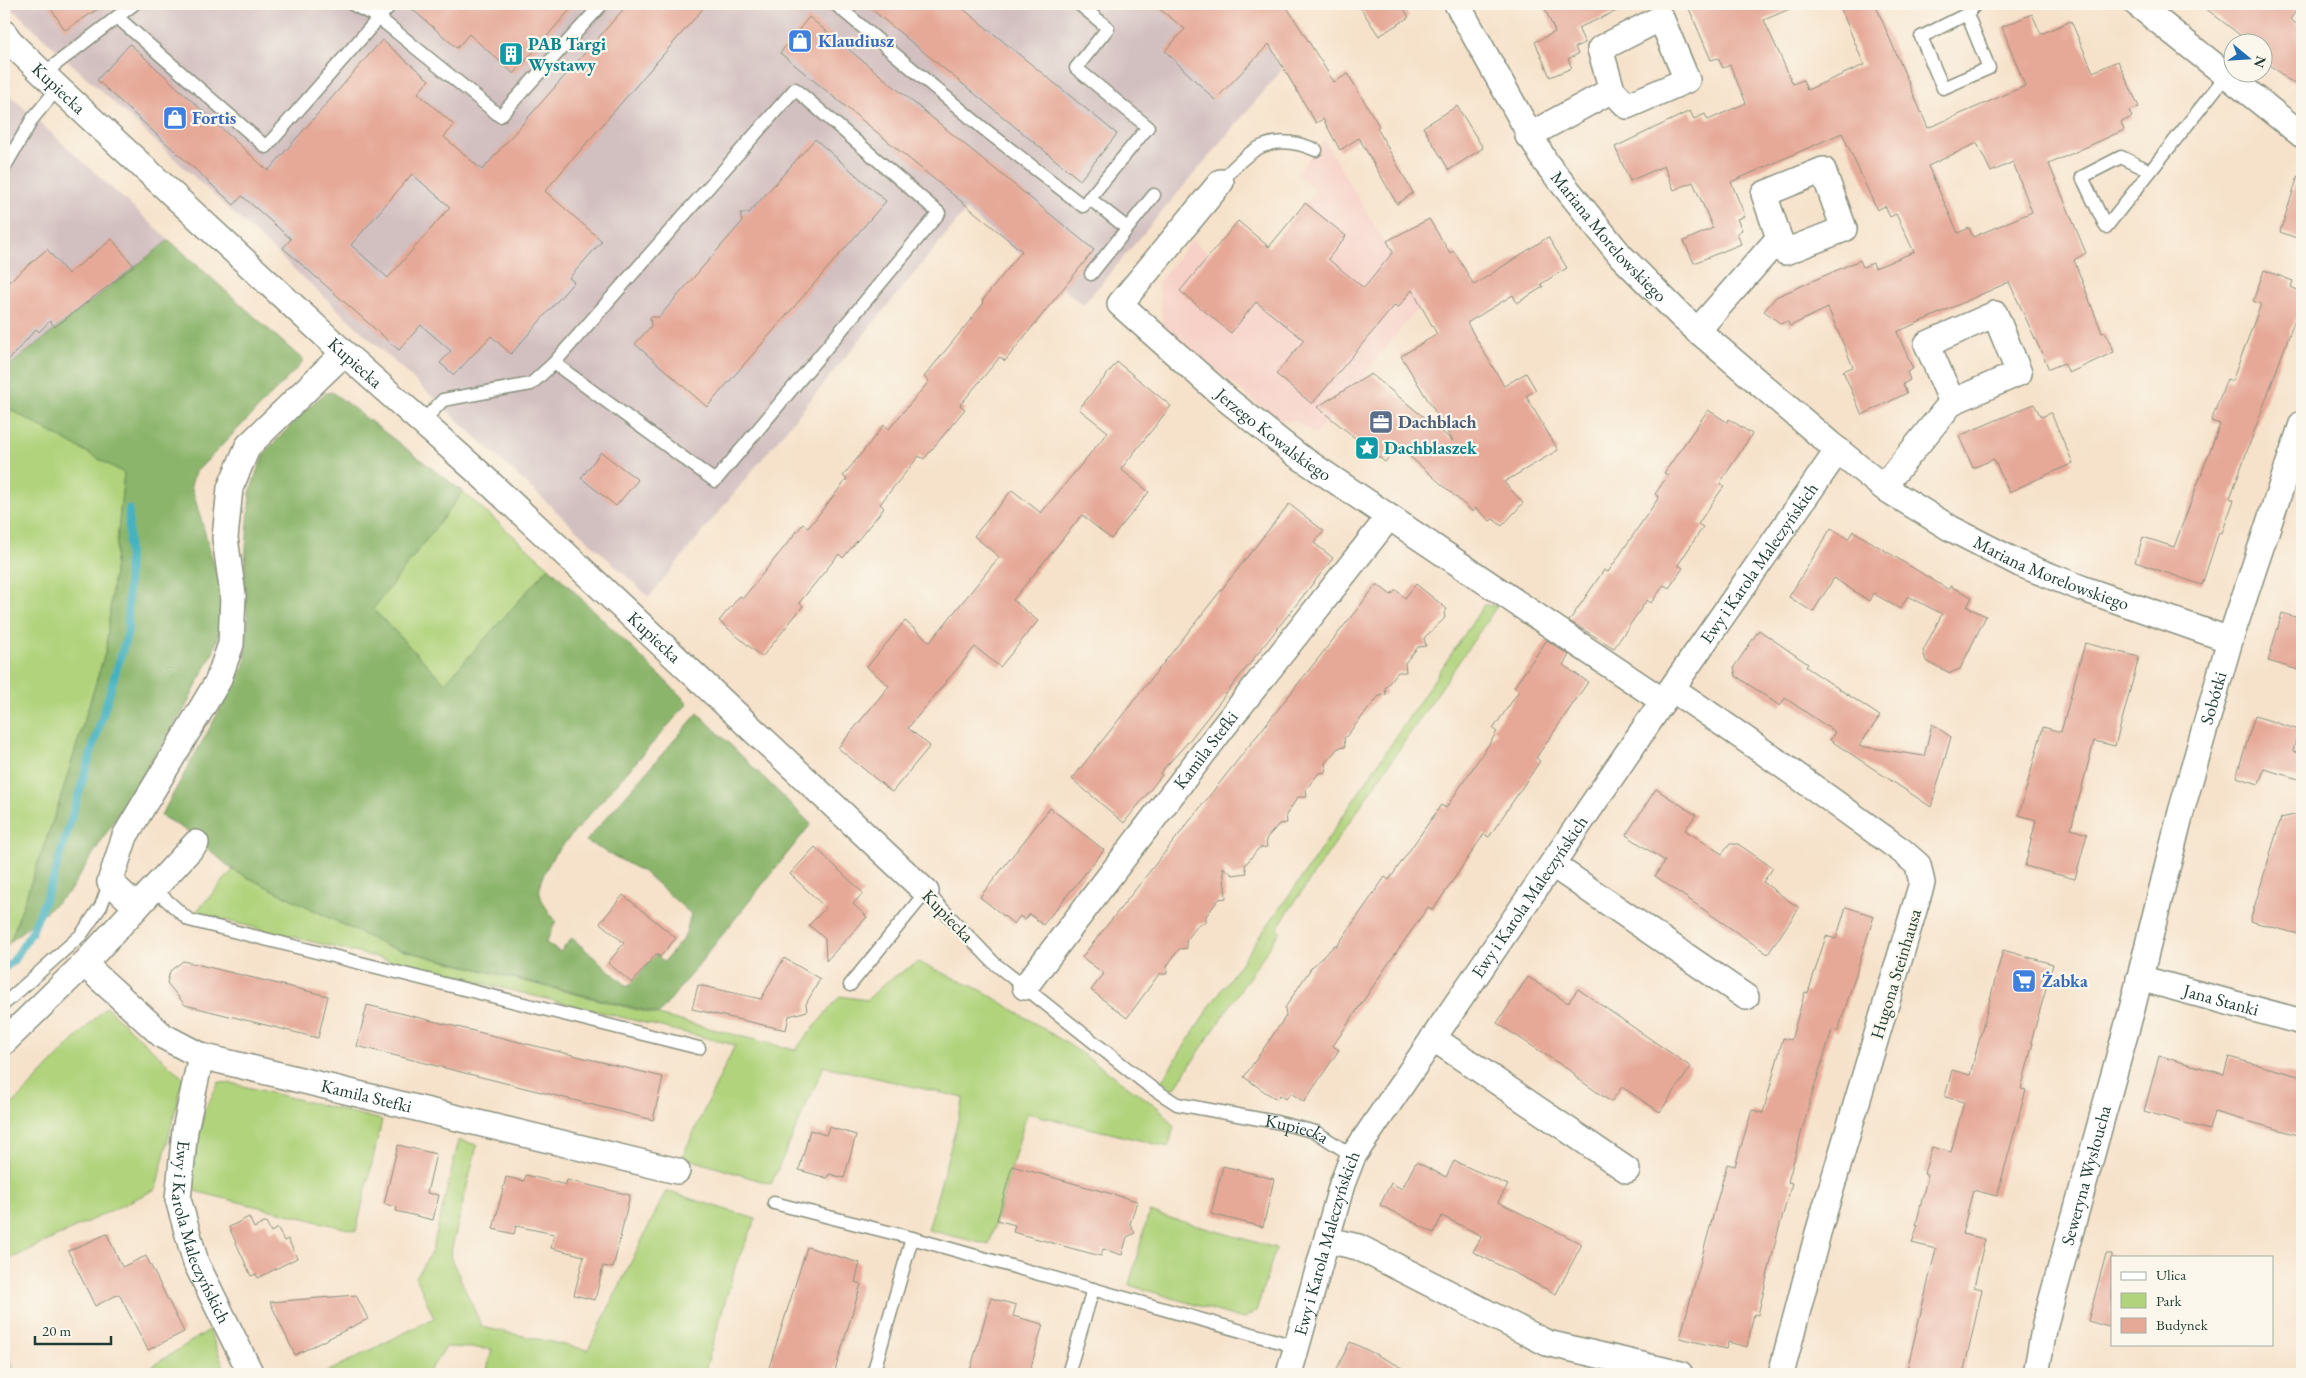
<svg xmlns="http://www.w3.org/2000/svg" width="2306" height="1378" viewBox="0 0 2306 1378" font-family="'EB Garamond',serif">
<rect width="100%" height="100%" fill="#fbf7ec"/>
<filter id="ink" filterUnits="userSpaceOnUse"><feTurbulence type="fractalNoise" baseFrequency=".02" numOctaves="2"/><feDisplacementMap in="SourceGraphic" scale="10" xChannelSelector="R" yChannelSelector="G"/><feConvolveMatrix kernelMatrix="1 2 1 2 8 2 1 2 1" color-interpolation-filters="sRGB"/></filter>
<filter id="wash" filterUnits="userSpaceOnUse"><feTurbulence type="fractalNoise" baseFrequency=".0096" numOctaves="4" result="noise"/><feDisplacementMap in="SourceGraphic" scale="20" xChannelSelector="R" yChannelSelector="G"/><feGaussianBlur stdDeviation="1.12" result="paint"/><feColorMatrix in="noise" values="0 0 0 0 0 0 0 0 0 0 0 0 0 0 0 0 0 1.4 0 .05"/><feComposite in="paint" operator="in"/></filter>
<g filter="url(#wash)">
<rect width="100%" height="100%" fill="#f6e2ca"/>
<path fill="#f7d1c8" d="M1324,140L1421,304L1315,435L1295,421H1278L1163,326L1158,283L1192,240L1242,281L1316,190L1296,174Z"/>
<path fill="#d2bfc0" d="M7,4H1242L1282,70L1083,305L966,210L649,597Z
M4,90L169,240L4,370Z"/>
<path fill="#b0d37c" stroke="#688858" d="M4,406L124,473L106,650L59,803L10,942L4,950Z
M463,492L549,567L446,684L373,609Z
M1484,605L1497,606L1277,928L1280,931L1174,1089L1161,1082L1213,1002L1307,870Z
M233,870L386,946L795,1050L840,996L867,1000L886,982L918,962L983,991L1071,1046L1160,1109L1174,1127L1168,1147L1027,1113L989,1245L928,1230L964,1098L824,1066L771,1184L682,1157L735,1045L195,913Z
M106,1007L183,1078L156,1189L4,1262V1113Z
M219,1082L235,1084L382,1120L356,1231L194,1191L192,1174L204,1111Z
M459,1140L477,1145L450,1256L482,1327L588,1350L666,1191L756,1219L736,1264L704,1374H486L492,1349L446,1347L427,1374H323L434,1318L416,1277L432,1251Z
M1149,1212L1276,1248L1256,1311L1243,1319L1129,1285Z
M209,1330L227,1374H140Z
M4,1350L16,1374H4Z"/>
<path fill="#8cb56c" stroke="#567950" d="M169,240L304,361L195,473L191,485L223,595L220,631L213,653L184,710L69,892L10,942L59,803L106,650L124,473L4,406V370Z
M332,392L463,492L373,609L445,683L549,567L688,703L554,855C536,887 533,892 556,921L546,943L560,952L572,938L628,987L656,954L664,962L685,936L691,914L645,873L586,841L698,713L811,824L659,1014L386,946L233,870L187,831L161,816L245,664L248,621L244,592L245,564L250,493L257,471L266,451L312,404L326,393Z"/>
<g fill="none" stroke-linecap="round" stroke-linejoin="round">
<path stroke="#45b2c1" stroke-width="8" d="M4,969L13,961L32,932L52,882L128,632L129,509"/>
</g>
<g id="blocks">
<path fill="#e6a998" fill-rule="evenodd" d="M48,4H106L65,30Z
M406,4H575L514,74L469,34L457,48Z
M628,4H707L545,191L602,241L569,278L574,282L511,354L491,336L454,375L440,363L451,351L421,325L399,350L283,248L291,239L242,196L234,205L97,80L130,44L268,171L382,40L429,80L418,93L454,125L444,137L482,170ZM412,174L450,207L388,278L351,245Z
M865,4H957L1117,134L1080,180Z
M1153,4H1285L1334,82L1348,74L1379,126L1377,128L1413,193L1397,204L1359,138L1340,150L1323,119L1316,123L1269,44L1215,100L1165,51L1185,29Z
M1358,4H1401L1409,17L1379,36Z
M1543,4H1633L1578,28L1585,43L1575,47L1578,54L1568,59L1572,68L1550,77L1535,42L1555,32Z
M1687,4H1801L1764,20L1793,84L1803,80L1807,90L1864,65L1839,4H1875L1928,128L2025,86L2002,27L2032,14L2041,34L2071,21L2093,72L2118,61L2139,107L2129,111L2132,117L2121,122L2124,130L2049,164L2086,253L2074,260L2102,333L2105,332L2114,352L2069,373L2064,363L2049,369L2009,282L1897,332L1913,369L1907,372L1910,380L1903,384L1907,393L1862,415L1843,371L1853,367L1828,308L1790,326L1787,321L1781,324L1764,311L1776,297L1860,260L1863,267L1873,263L1875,268L1914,252L1896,214L1890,217L1885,206L1877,210L1842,133L1731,182L1745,216L1737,219L1742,230L1737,233L1741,244L1694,263L1684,241L1713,228L1693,182L1674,190L1664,166L1630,181L1615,147L1690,111L1694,119L1705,114L1708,120L1746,103L1730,65L1723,68L1718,58L1711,60ZM1977,143L1991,172L2013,162L2032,212L1973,237L1969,228L1958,233L1928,166Z
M2200,4H2302L2290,19L2302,28V87L2287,79L2264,60V42H2249Z
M809,17L1094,250L1005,361L1000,357L960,405L965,409L924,459L919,456L880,504L884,508L843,558L839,554L799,603L803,606L762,657L719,621L740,596L743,598L803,524L808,528L847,479L843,476L884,425L889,429L929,381L924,377L984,303L982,301L1022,251L780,53Z
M1457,106L1483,148L1449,170L1423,127Z
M815,139L886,201L707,407L635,344L651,326L650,317H659L742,222L740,213H749Z
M2298,176H2302V240L2280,232Z
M1305,203L1346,236L1328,259L1364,288L1393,252L1387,241L1429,219L1450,253L1454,251L1474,285L1548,237L1567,268L1541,284L1543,287L1517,303L1513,295L1467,323L1504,386L1526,373L1536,390L1526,396L1558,450L1504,482L1523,503L1502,526L1493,519L1490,521L1476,508L1473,512L1398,446L1385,462L1317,407L1371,374L1453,441L1401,356L1437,334L1412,290L1398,308L1395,305L1312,404L1276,374L1304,340L1256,302L1231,333L1180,291L1238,221L1269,247Z
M112,239L134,266L55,327L50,321L39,332L36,329L4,365V286L47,249L68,274Z
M2264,270L2293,281L2291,287L2302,292V300L2230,498L2234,500L2222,533L2219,532L2202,585L2135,562L2143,537L2174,547L2220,424L2211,421L2227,379L2232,381L2261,304L2253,301Z
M1117,362L1171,406L1121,469L1149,492L1111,539L1082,515L1013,600L1038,621L1000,667L975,647L908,728L930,746L892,792L838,748L889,686L867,667L905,621L930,642L999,557L974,536L1012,490L1041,513L1108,432L1079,409Z
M2034,404L2041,417L2051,413L2073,463L2009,492L1994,459L1973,468L1959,436Z
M1708,410L1727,422L1729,419L1752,434L1720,483L1724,486L1698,524L1703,527L1678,565L1683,568L1669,588L1664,585L1651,603L1647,600L1614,648L1569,621L1604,570L1608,572L1659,497L1655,494L1668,475L1664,473Z
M601,452L638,480L616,506L581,478Z
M1289,504L1324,531L1314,543L1333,558L1188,742L1160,773L1162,775L1124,823L1072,779Z
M1831,528L1848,539L1853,531L1949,590L1950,586L1972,597L1967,607L1986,616L1960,669L1950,673L1926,661L1923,651L1942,614L1908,596L1900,609L1873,593L1869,601L1834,578L1813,612L1789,597Z
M1377,584L1391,595L1396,590L1405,598L1416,584L1447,609L1444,613L1445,618L1424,638L1426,646L1418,647L1405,663L1406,672H1398L1385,688L1386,695L1379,696L1344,739L1345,747L1338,748L1325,763L1327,772L1319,773L1306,789L1307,797H1298L1286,815L1287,823L1279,824L1266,839L1267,847L1259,848L1245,865L1247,873L1233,875L1223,867L1226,898L1219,899L1206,916V923L1199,924L1186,941L1187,948L1179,949L1167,966V974H1159L1127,1018L1091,990L1104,974L1082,957Z
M2282,613L2302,619V671L2268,661Z
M1759,630L1808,664L1806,667L1880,716L1859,746L1924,756L1932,724L1951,737L1931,807L1830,740L1835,732L1785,698L1780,706L1736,676L1734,667Z
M1547,640L1569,655L1563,665L1588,682L1536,758L1540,761L1489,837L1484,834L1433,910L1428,907L1388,964L1333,1046L1339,1050L1304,1102L1291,1093L1286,1099L1280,1095L1277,1099L1265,1092L1244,1077L1286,1016L1285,1008L1311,968L1335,945L1337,946L1385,877L1389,880L1441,805L1446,808L1497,732L1493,729L1519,691L1514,687Z
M2085,643L2139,657L2115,746L2094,741L2071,829L2087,834L2075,879L2025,866L2036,820L2019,815L2043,727L2061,732Z
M2255,716L2299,730L2293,751L2302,754V780L2264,769L2259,784L2236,777Z
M1656,789L1696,815L1685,830L1722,854L1730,844H1738L1773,868L1763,882L1799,908L1768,954L1655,876L1665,861L1626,835Z
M1050,808L1104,850L1043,925L1030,914L1025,920L1020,916L1014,924L980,897Z
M2302,813V935L2250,921L2281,818Z
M815,847L863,893L853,904L867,917L826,961L825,939L809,925L826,908L790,874Z
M623,895L676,938L660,957L656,954L632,983L608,963L624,943L600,923Z
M1846,907L1874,916L1838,1031L1832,1030L1810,1101L1788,1182L1792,1183L1777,1235L1758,1315L1754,1314L1747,1347L1728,1342L1726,1349L1680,1338L1727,1164L1735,1166L1752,1110L1763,1113L1783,1038L1791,1040L1805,992L1808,993L1826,936L1836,939Z
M2003,950L2053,964L2031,1042L2033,1043L2021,1089L2026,1090L1997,1196L1973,1190L1962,1234L1985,1239L1974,1287L1982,1289L1972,1335L1963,1374H1906L1936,1249L1912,1243L1918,1225H1916L1928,1174L1924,1173L1932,1147L1951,1152L1964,1102L1945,1097L1952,1070L1970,1075Z
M784,958L820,979L806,1004L807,1011L789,1016L786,1030L692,1009L698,985L761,999Z
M183,961L328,996L318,1038L185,1005L167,983L170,971Z
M1528,977L1568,1003L1578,989L1691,1067L1660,1112L1622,1087L1611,1102L1574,1076L1575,1074L1497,1023Z
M367,1005L663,1077L653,1120L357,1046Z
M2159,1056L2224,1074L2229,1057L2302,1077V1136L2214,1112L2209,1130L2144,1111Z
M829,1127L856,1135L844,1178L829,1174L827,1178L799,1170L810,1130L826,1135Z
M398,1145L436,1154L427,1193L439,1195L433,1220L396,1211L397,1207L384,1204Z
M1454,1161L1508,1185L1498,1202L1582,1244L1556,1294L1473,1252L1482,1236L1442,1216L1434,1233L1380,1205L1391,1183L1402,1189L1416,1162L1446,1177Z
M1012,1166L1137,1201L1130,1224L1135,1233L1127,1237L1122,1255L1103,1249L1101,1256L1074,1249L1013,1232L1015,1225L997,1220Z
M1223,1166L1274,1179L1263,1227L1211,1214Z
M526,1175L566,1185L567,1180L630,1195L613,1268L603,1266L595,1300L574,1295L584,1256L551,1248L554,1234L516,1226L514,1234L493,1229L506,1177L524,1181Z
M249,1217L254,1228L266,1222L271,1232L278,1228L284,1241L288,1239L297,1258L258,1278L256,1274L251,1276L229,1227Z
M107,1234L122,1267L146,1256L184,1332L148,1350L119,1294L95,1306L68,1251Z
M807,1247L860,1263L855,1282L861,1284L834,1374H767Z
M2106,1254H2112V1328L2088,1321Z
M356,1295L368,1319L295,1355L270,1302Z
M991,1298L1016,1305L1013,1316L1043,1324L1029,1374H969Z
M1350,1342L1359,1346L1415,1374H1334Z"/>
</g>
</g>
<g filter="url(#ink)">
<use href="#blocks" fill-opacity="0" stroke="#8a907f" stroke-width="1"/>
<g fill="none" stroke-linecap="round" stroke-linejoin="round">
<defs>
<g id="service">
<path d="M352,4L379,18L500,116L602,4"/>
<path d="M835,4L984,129L1083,206L1148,127L1076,68L1108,28L1079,4"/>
<path d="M1967,14L1989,68L1943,88L1921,37Z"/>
<path d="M1967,14L1976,4"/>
<path d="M117,17L266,147L391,4"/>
<path d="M43,74L134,4"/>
<path d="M4,168L33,118L58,88"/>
<path d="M2150,171L2121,157L2082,177L2106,227L2226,76"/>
<path d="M1221,182C1249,148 1272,131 1316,150"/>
<path d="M1089,198L1127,228"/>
<path d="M1091,274L1154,195"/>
<path d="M422,422L443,400L531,384L554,363L715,481L939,213L795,89L554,363"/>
<path d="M154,889L189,920L699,1048"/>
<path id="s1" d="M850,985L926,892L994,963L1149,1086L1177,1104L1276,1122L1316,1132L1353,1156"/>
<path d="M4,1004L81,935L101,906L110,882"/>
<path d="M774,1203L912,1238L1298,1347"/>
<path d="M873,1374L912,1238"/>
<path d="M1068,1374L1093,1289"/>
</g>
<g id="minor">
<path id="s2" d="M1457,4L1546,163L1621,256L1682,317L1829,443L1883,487L1950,528L2020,564L2081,588L2230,640"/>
<path d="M2137,4L2302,135"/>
<path id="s3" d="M4,33L12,44L58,88L344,353L479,473L926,892"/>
<path d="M1528,136L1612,90L1627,106L1687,80L1661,18L1600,49L1612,90"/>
<path id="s4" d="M1221,182L1120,304L1230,402L1297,455L1663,701"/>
<path d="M1697,331L1779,238L1785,252L1844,229L1823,170L1764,194L1779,238"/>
<path d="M1883,487L1952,402L2019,373L1995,314L1927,344L1952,402"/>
<path d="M1672,689C1750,741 1826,796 1902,851L1918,865L1922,883L1818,1233L1781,1374"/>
<path d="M1553,865L1746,997"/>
<path d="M137,907L110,882L125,836L218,681L231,644L233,595L225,538L230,488L248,446L344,353"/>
<path id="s5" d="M84,964L163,1036L201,1056L677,1171"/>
<path id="s6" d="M2139,978L2302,1022"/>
<path id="s7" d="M1025,987L1221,730L1389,517"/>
<path d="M1433,1038L1627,1170"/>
<path d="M4,1042L84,964L196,843"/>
<path id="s8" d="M201,1056L185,1130L178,1199L196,1263L251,1374"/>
<path d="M1327,1240L1358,1247L1547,1343L1680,1374"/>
<path id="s9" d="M1289,1374L1342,1184L1353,1156L1663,701L1838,450"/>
<path id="s10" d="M2036,1374L2045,1324L2132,1009L2181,812L2230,640L2302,424"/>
</g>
</defs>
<use href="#service" stroke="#8a907f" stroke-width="15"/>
<use href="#minor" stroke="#8a907f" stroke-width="28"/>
<use href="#service" stroke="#fff" stroke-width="12"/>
<use href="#minor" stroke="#fff" stroke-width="25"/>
</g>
</g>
<defs>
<symbol id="shop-square" viewBox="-11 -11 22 22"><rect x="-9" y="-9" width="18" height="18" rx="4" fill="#3f7fe0" stroke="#fbf7ec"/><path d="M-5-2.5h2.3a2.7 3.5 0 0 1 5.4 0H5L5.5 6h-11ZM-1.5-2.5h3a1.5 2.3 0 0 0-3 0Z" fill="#fff"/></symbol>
<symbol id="building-square" viewBox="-11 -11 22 22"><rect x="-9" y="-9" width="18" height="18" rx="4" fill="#0f9aa8" stroke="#fbf7ec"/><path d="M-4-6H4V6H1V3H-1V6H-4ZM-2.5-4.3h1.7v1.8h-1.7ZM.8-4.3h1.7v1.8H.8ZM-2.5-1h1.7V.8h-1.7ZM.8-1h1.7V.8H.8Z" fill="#fff"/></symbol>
<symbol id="office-square" viewBox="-11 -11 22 22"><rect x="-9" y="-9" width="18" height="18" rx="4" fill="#5c6f8a" stroke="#fbf7ec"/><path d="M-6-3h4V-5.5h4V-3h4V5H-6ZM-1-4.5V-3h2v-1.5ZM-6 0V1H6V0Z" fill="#fff"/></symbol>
<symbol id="sight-square" viewBox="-11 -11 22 22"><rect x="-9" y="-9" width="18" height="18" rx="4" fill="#0f9aa8" stroke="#fbf7ec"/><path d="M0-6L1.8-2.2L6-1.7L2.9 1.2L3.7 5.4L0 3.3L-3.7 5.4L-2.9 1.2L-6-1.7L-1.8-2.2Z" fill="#fff"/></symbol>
<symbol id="supermarket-square" viewBox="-11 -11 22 22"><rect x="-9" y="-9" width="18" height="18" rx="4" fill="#3f7fe0" stroke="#fbf7ec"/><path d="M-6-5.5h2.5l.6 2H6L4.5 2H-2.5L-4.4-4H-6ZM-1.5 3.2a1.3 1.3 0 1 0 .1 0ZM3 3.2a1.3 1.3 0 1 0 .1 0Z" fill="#fff"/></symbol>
</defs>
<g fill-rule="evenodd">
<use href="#shop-square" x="786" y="27" width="28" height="28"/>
<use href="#building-square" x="497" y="40" width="28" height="28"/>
<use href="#shop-square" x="161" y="104" width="28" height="28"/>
<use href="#office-square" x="1367" y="408" width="28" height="28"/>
<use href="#sight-square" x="1353" y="434" width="28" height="28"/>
<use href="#supermarket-square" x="2010" y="967" width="28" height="28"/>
</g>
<g text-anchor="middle" stroke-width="4.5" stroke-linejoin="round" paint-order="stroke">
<g font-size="18" font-weight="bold" fill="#366cbe" stroke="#fbf7ec" text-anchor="start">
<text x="818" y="47">Klaudiusz</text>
<text x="192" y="124">Fortis</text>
<text x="2042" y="987">Żabka</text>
</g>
<g font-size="18" font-weight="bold" fill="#0d838f" stroke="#fbf7ec" text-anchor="start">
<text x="528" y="50">PAB Targi<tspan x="528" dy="21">Wystawy</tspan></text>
<text x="1384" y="454">Dachblaszek</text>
</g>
<g font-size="18" fill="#1f3d34" stroke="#fbf7ec">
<text dy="6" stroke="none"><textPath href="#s3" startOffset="78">Kupiecka</textPath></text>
<text dy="6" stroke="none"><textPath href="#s2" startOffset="279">Mariana Morelowskiego</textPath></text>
<text dy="6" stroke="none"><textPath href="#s3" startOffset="482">Kupiecka</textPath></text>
<text dy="6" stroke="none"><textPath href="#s4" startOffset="360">Jerzego Kowalskiego</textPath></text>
<text dy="6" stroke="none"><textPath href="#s9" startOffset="946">Ewy i Karola Maleczyńskich</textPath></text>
<text dy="6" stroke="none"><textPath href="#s2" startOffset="841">Mariana Morelowskiego</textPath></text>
<text dy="6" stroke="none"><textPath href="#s3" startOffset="888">Kupiecka</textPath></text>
<text dy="6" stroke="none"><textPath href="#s10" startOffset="699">Sobótki</textPath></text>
<text dy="6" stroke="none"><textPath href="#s7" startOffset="298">Kamila Stefki</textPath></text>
<text dy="6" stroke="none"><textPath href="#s9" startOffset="541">Ewy i Karola Maleczyńskich</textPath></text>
<text transform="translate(948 916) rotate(46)" y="6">Kupiecka</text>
<text transform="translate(1896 974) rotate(-73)" y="6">Hugona Steinhausa</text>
<text dy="6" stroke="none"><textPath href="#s6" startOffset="85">Jana Stanki</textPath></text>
<text dy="6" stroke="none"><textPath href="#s5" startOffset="320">Kamila Stefki</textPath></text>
<text dy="6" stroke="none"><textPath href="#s1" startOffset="572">Kupiecka</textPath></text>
<text dy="6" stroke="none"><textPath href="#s10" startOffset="205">Seweryna Wysłoucha</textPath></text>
<text dy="6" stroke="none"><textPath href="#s8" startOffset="182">Ewy i Karola Maleczyńskich</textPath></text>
<text dy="6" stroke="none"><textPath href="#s9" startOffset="136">Ewy i Karola Maleczyńskich</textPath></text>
</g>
<g font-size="18" font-weight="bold" fill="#4e5e75" stroke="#fbf7ec" text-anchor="start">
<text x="1398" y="428">Dachblach</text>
</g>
</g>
<rect width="2306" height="1378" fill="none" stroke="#fbf7ec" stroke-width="20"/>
<rect x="2111" y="1256" width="162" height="90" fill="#fbf7ec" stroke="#a3ada2"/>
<rect x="2121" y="1272" width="25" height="8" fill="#ffffff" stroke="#a3ada2"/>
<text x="2156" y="1280" font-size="15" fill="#1f3d34">Ulica</text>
<rect x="2121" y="1293" width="25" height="15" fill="#b0d37c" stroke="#a3ada2"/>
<text x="2156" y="1306" font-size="15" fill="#1f3d34">Park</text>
<rect x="2121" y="1318" width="25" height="15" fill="#e6a998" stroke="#a3ada2"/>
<text x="2156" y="1330" font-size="15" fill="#1f3d34">Budynek</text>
<g transform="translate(2248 58) rotate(108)"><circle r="24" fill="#fbf7ec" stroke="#a3ada2"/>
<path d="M0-4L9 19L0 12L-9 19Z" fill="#1f6fb2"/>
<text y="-8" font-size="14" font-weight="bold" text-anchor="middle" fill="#1f3d34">N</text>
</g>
<path d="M35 1336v8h76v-8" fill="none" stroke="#1f3d34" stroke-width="2.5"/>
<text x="42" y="1336" font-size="15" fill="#1f3d34" stroke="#fbf7ec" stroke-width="4" paint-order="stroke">20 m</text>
</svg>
